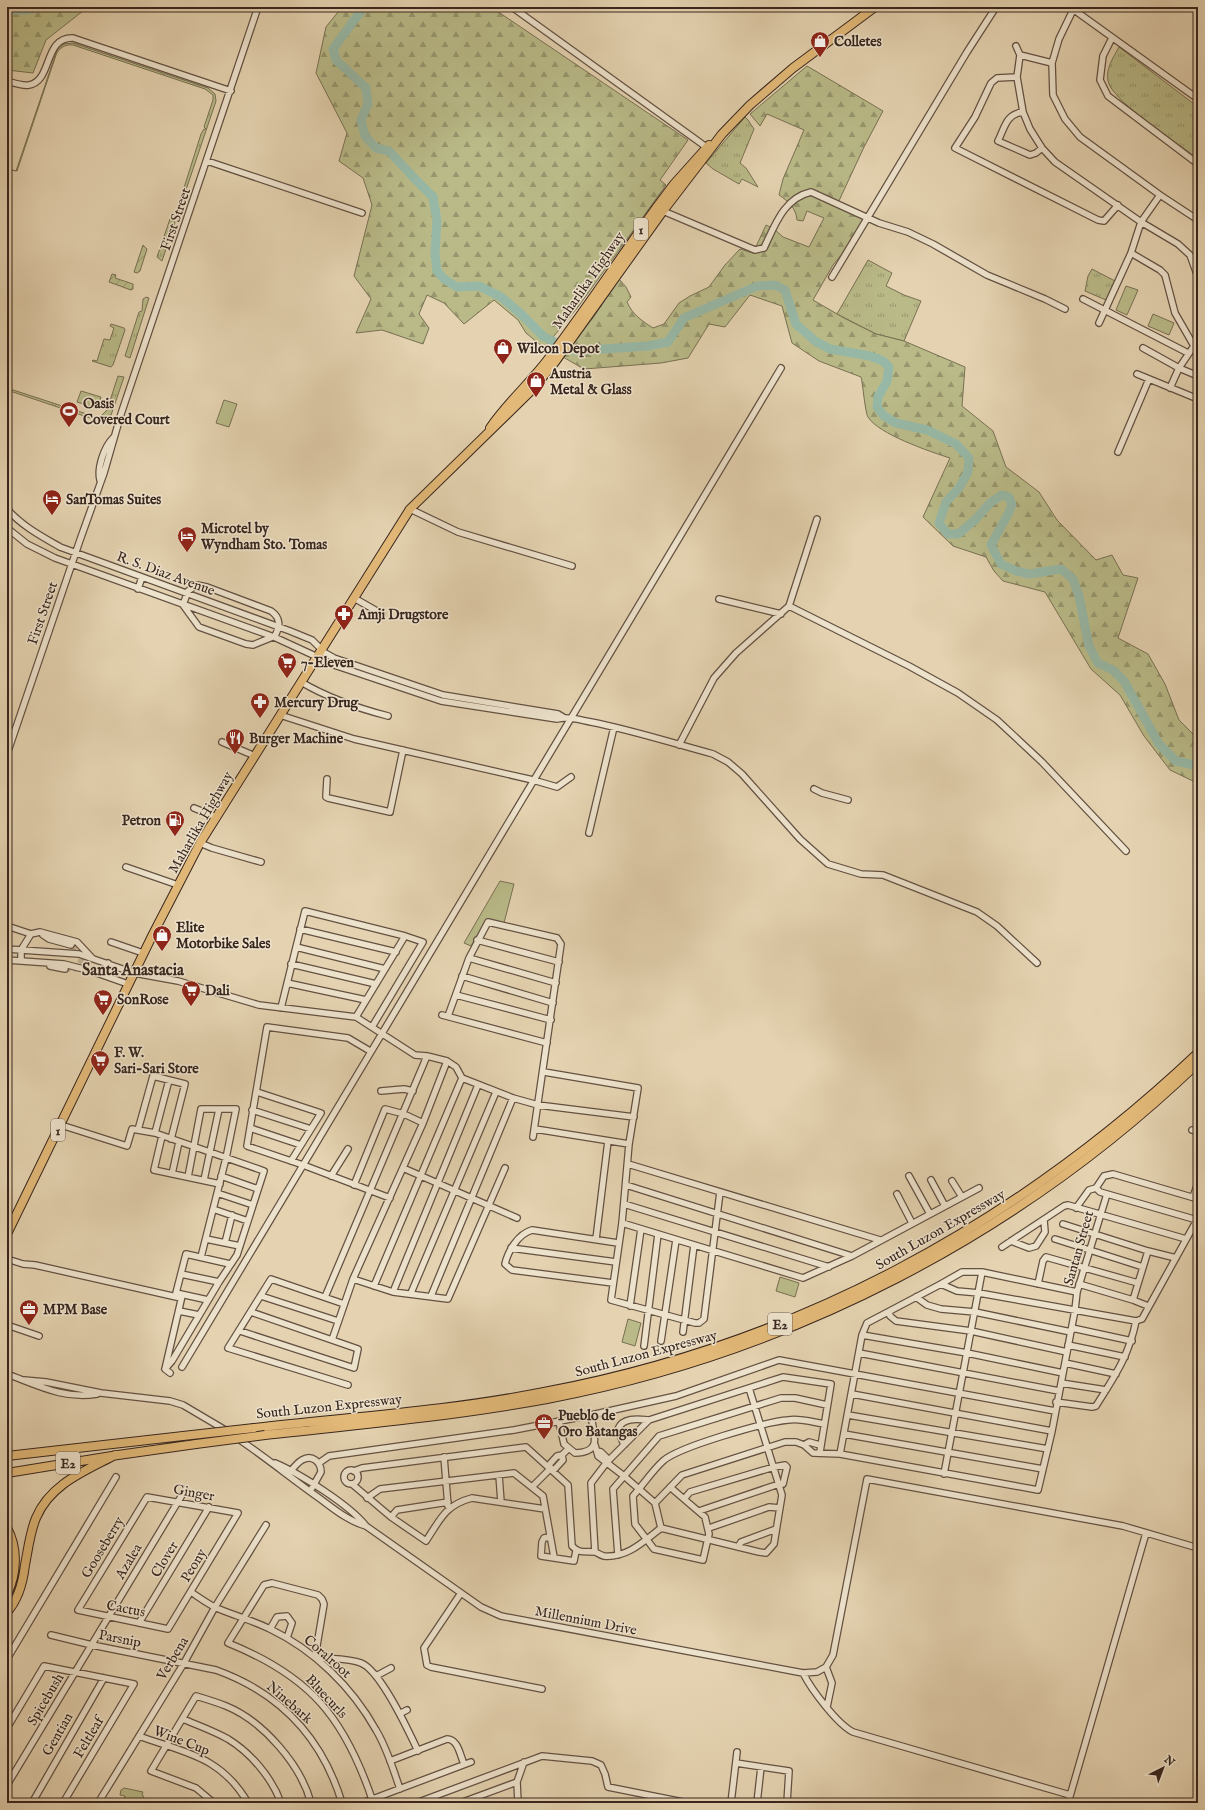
<svg xmlns="http://www.w3.org/2000/svg" width="1205" height="1810" viewBox="0 0 1205 1810" font-family="'IM FELL English',serif">
<defs>
<pattern id="grass-tufts" width="24" height="20" patternUnits="userSpaceOnUse"><rect width="24" height="20" fill="#b9ba88"/><path d="M3 7l-1-3M5 7V3M7 7l1-3M15 17l-1-3M17 17v-4M19 17l1-3" fill="none" stroke="#97976f"/></pattern>
<pattern id="forest-firs" width="22" height="20" patternUnits="userSpaceOnUse"><rect width="22" height="20" fill="#b9ba88"/><path d="M5 1l3.5 6h-7zM16 11l3.5 6h-7z" fill="#97976f"/></pattern>
<pattern id="garden-furrows" width="10" height="10" patternUnits="userSpaceOnUse"><rect width="10" height="10" fill="#b9ba88"/><path d="M-1 1l2-2M0 10L10 0M9 11l2-2" fill="none" stroke="#97976f"/></pattern>
</defs>
<rect width="100%" height="100%" fill="#e4d2b0"/>
<filter id="stains"><feTurbulence type="fractalNoise" baseFrequency=".005" numOctaves="4"/><feColorMatrix values="0 0 0 0 .2 0 0 0 0 .09 0 0 0 0 .02 0 0 0 .5 -.17"/></filter>
<radialGradient id="worn" r=".72"><stop offset=".6" stop-color="#630" stop-opacity="0"/><stop offset="1" stop-color="#630" stop-opacity=".3"/></radialGradient>
<path fill="url(#grass-tufts)" stroke="#787053" d="M73,43L208,88L215,94L216,101L162,261L157,257L170,219L176,213L201,134L204,129H206L204,127L213,100V95L205,89L73,45C65,44 59,48 56,55L17,171L7,169L16,171L57,50L64,44Z
M1119,47L1198,107V159C1179,144 1117,104 1109,84C1104,71 1113,58 1119,47Z
M745,117L748,120L754,129L740,163L746,168L758,187L742,179L739,184L713,169L706,163Z
M868,260L892,273L886,286L904,295L921,301L904,341L876,334L837,314Z
M1092,269L1115,281L1106,300L1085,291L1088,276Z
M146,297L149,298L130,358L125,356L139,312L142,311L143,299Z
M111,324L124,328L125,330L113,365L111,367L92,361L93,360L97,361L104,339L110,340L114,328L110,326Z
M118,376L124,377L108,424L7,390V388L99,418L107,410Z"/>
<path fill="url(#forest-firs)" stroke="#787053" d="M7,7H88L46,40L33,73L7,70Z
M342,7H491L688,140L660,180L666,185L578,307L544,348L526,333L518,320L494,300L464,324L444,303L427,295L419,314L429,328L423,344L382,330L356,333L371,299L354,276L372,205L363,178L339,161L347,133L316,73L326,27Z
M807,66L883,111L864,147L837,205L866,218L855,238L833,265L813,300L844,318L876,334L904,341L965,367L962,406L993,431L1006,467L1039,492L1057,520L1096,560L1112,555L1123,575L1138,578L1118,638L1148,654L1165,684L1179,720L1198,739V786L1193,781L1170,770L1144,736L1120,695L1091,669L1045,592L1003,581L994,571L986,557L953,546L923,517L950,458C931,452 878,434 868,417C865,412 863,385 861,377L819,361L792,343L782,306L750,295L725,327L709,324L688,358L661,363L584,369L563,357L588,324L593,318L619,279L626,287L631,297L627,302C632,314 642,321 653,328L664,324L679,303L690,296L709,287L725,265L740,249L753,253L766,225L774,229L783,237L809,247L824,218L807,211L803,221L797,220C796,208 788,201 779,195L783,179L804,130L767,114L760,126L750,114Z"/>
<path fill="#b9ba88" stroke="#787053" d="M1126,286L1138,290L1127,315L1116,310Z
M1153,314L1174,323L1169,335L1148,326Z
M81,391L101,397L97,408L77,402Z
M224,400L237,404L229,427L216,423Z
M500,881L514,884L504,923L486,920L471,946L464,943Z
M780,1277L799,1283L795,1297L776,1291Z
M628,1319L641,1323L635,1346L622,1342Z
M124,1788L143,1792L142,1794L145,1800L153,1799L155,1803H124L125,1796L120,1795L121,1790Z"/>
<path fill="url(#garden-furrows)" stroke="#787053" d="M143,245L147,249L140,271L137,273L134,272Z
M112,274L116,275L115,278L133,284V289L131,290L109,282Z"/>
<g fill="none" stroke-linecap="round" stroke-linejoin="round">
<path stroke="#97b8a6" stroke-width="9" d="M364,7L333,49L336,60L366,88L368,104L361,120L365,136L376,148L389,151L414,178L433,197L437,221L435,254L437,271L444,279L457,287L479,286L501,297L521,314L544,337L575,351L648,346L668,342L684,318L757,286L775,285L785,290L796,324L815,341L830,349L870,356L883,361L889,367L887,381L878,397L877,407L884,416L896,423L927,430L956,444L969,458L968,472L959,488L946,502L939,523L948,534H958L975,520L990,503L1002,495L1009,497L1012,505L1008,514L991,545L1001,564L1016,571L1029,574L1061,569L1073,579L1079,596L1089,646L1098,663L1113,670L1124,681L1159,744L1176,761L1198,766
M7,10H24L43,7"/>
<path stroke="#c2b093" stroke-width="5.5" stroke-dasharray="5.5 3" stroke-linecap="butt" d="M65,969H75L81,961L80,951L71,945"/>
<defs>
<path id="minor" d="M512,7L709,149
M1070,7L1198,99
M1073,10L1059,39L1052,63L1053,95L1065,119L1080,137L1160,195L1198,220
M1112,38L1103,56L1100,80L1108,96L1198,164
M1016,46L1020,55L1052,63
M1020,55L1017,77L1023,112L1030,129L1042,148L1055,162L1141,222L1178,244L1190,255L1198,277
M1017,77L997,78L991,83L975,117L955,148L1098,220L1104,221L1118,205
M7,81C14,83 21,86 29,85C53,81 43,37 73,38L231,91
M1023,112C1006,114 1005,127 998,141L1030,155L1036,153L1042,148
M207,161L362,213
M663,211L755,250L764,248C775,225 784,198 811,192L879,223L908,232L933,244L987,275L1045,299L1065,309
M1131,253L1160,270L1165,275L1175,313L1194,346
M832,277L967,52L996,7
M1083,299L1188,353
M1099,323L1131,253L1141,222L1160,195
M1143,348L1179,368L1198,376
M1137,374L1198,399
M1170,388L1179,368L1198,340
M1118,452L1149,379
M100,480C97,468 104,447 113,438
M7,509C22,526 41,536 60,547L290,631L312,640L325,653L334,658L443,695L558,714L563,717
M410,509L458,532L572,566
M7,528L27,544L55,558L274,637L337,666L441,701L557,719C568,716 580,720 591,722C632,730 672,743 713,754L728,762L742,774L800,839L828,864L861,874L883,875L977,912L997,926L1037,963
M197,585L207,587L271,611C281,618 280,626 275,636L253,645L246,644L199,627L183,605L188,591Z
M138,589L142,577
M354,598L382,614
M719,599L781,614
M789,606L909,666L958,693L997,720L1042,762L1126,851
M301,682C328,698 357,708 388,716
M280,715L354,739L533,780L557,787L571,777
M222,742L255,756
M679,745L714,678L736,653L789,606L817,519
M7,754L80,540L104,473L121,414L258,7
M327,779L326,797L328,798L390,812L403,750
M814,789L822,793L848,800
M194,808L216,817
M589,833L614,727
M200,843L212,848L261,862
M126,867L178,885
M7,926L31,934L40,932L77,942L92,958
M300,929L396,952
M43,935L49,939L71,945
M477,940L559,962
M111,942L143,953
M296,947L385,969
M7,949L79,954L134,973L178,981L259,1005L356,1017L415,1055L427,1056L447,1061L456,1067L462,1078L513,1098L538,1105L634,1117
M469,958L556,983
M7,960L64,964L91,971L128,984
M21,961V950L31,934
M291,964L376,984
M50,966L65,969
M103,975L108,963
M462,976L553,1003
M287,983L366,1000
M456,995L551,1020
M281,1008L305,911L405,936
M442,1015L547,1043
M448,1016L469,958L488,922L557,938L561,944L533,1137
M356,1017L405,936L423,942L372,1027
M370,1051L348,1038L267,1027L247,1146L303,1165L390,1198
M544,1072L638,1088L629,1144L622,1223L611,1300L695,1323H699L704,1319L720,1192
M381,1091L404,1089L413,1091
M257,1092L321,1113L291,1161
M252,1110L311,1129
M61,1125L127,1146L132,1129L155,1133L264,1171L237,1255L219,1282L172,1361L165,1369
M250,1128L301,1145
M535,1129L629,1144
M138,1130L153,1076L185,1084L171,1139
M1192,1130L1198,1132
M155,1133L169,1080
M162,1136L154,1170L220,1184
M628,1164L880,1240
M403,1168L517,1218
M172,1174L179,1142
M221,1176L258,1189
M331,1176L348,1149
M909,1176L930,1214
M188,1177L201,1109H236L226,1158L201,1257
M204,1180L219,1109
M931,1180L945,1206
M952,1181L962,1197
M354,1185L385,1109L404,1114L423,1123
M626,1185L852,1256
M217,1193L253,1205
M897,1194L912,1223
M1193,1197L1198,1183
M624,1204L829,1267
M1076,1208L1089,1190L1096,1188
M213,1209L248,1221
M1197,1220L1107,1194L1100,1192L1096,1188L1104,1176L1113,1174L1198,1199
M622,1223L803,1278L852,1256L979,1188
M1063,1224L1148,1251
M206,1239L240,1246
M596,1239L608,1141
M1055,1239L1143,1267
M1011,1241L1029,1248L1036,1246L1045,1232L1044,1220
M225,1243L232,1215
M1002,1247L1064,1206L1068,1205L1186,1239
M511,1248L616,1262
M7,1259L23,1264L35,1265L181,1298
M181,1274L219,1282
M353,1279L393,1292L448,1299L505,1168
M613,1283L512,1270L505,1264C508,1251 518,1234 532,1230L618,1243
M941,1284L957,1291L979,1293L1136,1321L1142,1319L1198,1218
M1038,1284L1043,1261L1046,1257L1138,1283
M1079,1284L1133,1300
M374,1286L462,1078
M393,1292L478,1085
M411,1293L496,1092
M261,1296L338,1321
M431,1296L513,1098
M325,1297L427,1056
M916,1297L927,1305L941,1309L975,1312L1071,1332
M208,1300L176,1293L186,1254L230,1264
M344,1304L271,1279L228,1348L348,1385
M630,1306L641,1229
M1148,1306L1133,1300L1148,1251L1176,1258
M179,1311L199,1315
M889,1312L890,1316L896,1321L971,1331L1067,1352
M7,1325L39,1336
M1072,1328L1132,1341
M240,1331L354,1368L358,1349L251,1312
M683,1332L694,1245
M862,1335L967,1353L1063,1373
M332,1340L353,1279L423,1123L447,1061
M661,1341L676,1240
M1068,1345L1125,1357
M644,1346L658,1234
M859,1353L1059,1391
M1065,1363L1116,1374
M182,1367L781,368
M170,1373L165,1369L182,1296
M7,1374C37,1385 65,1400 97,1394
M24,1380L46,1382L101,1393L170,1401L183,1405L227,1431
M1061,1383L1106,1390
M852,1394L1052,1431
M1056,1402L1092,1407L1096,1406C1114,1377 1129,1356 1136,1321
M848,1415L1048,1449
M559,1422L564,1444L575,1453C604,1452 593,1434 591,1415
M844,1434L1043,1469
M237,1438C265,1457 291,1478 319,1498C334,1509 348,1521 366,1526L481,1607L501,1616L803,1673L817,1672L826,1667
M595,1445L598,1456L624,1476L655,1503L661,1528L759,1552L766,1553L774,1544L782,1495L749,1388
M624,1445L618,1429C623,1417 638,1419 649,1420
M804,1445L809,1442L820,1445
M597,1451L601,1452L609,1460
M840,1454L862,1335L867,1323L941,1284L962,1272H982L1077,1292
M444,1457L448,1506
M275,1463C299,1473 351,1506 366,1526
M319,1463L329,1456L514,1430L591,1415L676,1396L779,1360L1055,1411
M548,1466L557,1456L562,1455L568,1449
M344 1477a7 7 0 1 1 14 0a7 7 0 1 1-14 0Z
M291,1471C294,1467 297,1463 302,1460C312,1454 321,1462 321,1472L312,1488
M354,1471L362,1468L526,1447L568,1485L572,1546C579,1554 585,1551 595,1552C598,1553 600,1555 604,1556C627,1558 643,1542 661,1528
M553,1471L563,1460L562,1455
M944,1474L982,1272
M499,1475L501,1502
M352,1484L391,1517L426,1541C440,1520 445,1505 472,1498L545,1509
M533,1486L551,1468
M670,1487L705,1517L709,1534L703,1560L654,1549L635,1524L633,1496C643,1485 652,1471 663,1461C678,1447 765,1422 788,1420C800,1418 812,1422 824,1424
M147,1497L238,1513L168,1629L78,1610Z
M367,1498L380,1489L514,1473L543,1496L554,1557
M684,1499L690,1492L774,1467L785,1465L787,1467L783,1484H779L699,1511
M655,1503L682,1475L785,1442H796L804,1445L813,1453L840,1454L1038,1490L1052,1431L1075,1310L1077,1292L1107,1194
M391,1517L397,1510L448,1502
M709,1528L769,1507L780,1508
M550,1537L544,1538L542,1542L541,1556L574,1561L576,1551
M738,1547L741,1542L776,1529
M595,1552L591,1483L607,1462L649,1420L783,1377L831,1384L820,1452
M618,1555L613,1489L659,1436L781,1398H795L827,1405
M191,1592C200,1598 209,1605 219,1609C236,1616 254,1621 270,1629C314,1650 352,1687 376,1730C387,1748 393,1769 400,1789
M461,1593L424,1648L427,1665L431,1667L542,1689
M139,1623L209,1507
M270,1629L277,1617L287,1616L292,1623L287,1638
M51,1635L92,1645L216,1670C280,1693 322,1737 342,1803
M7,1659L116,1477
M826,1667L833,1655L867,1479L1123,1526L1198,1548
M826,1667L832,1683L827,1707
M803,1673C811,1689 837,1724 853,1732L1070,1795
M376,1676L391,1668
M401,1713L407,1710
M183,1719C197,1725 214,1731 228,1739C251,1753 272,1778 281,1803
M7,1728L44,1666L134,1684L63,1803
M139,1736C185,1753 221,1756 248,1803
M390,1761L447,1739C458,1739 460,1755 464,1764
M736,1763L789,1771L787,1803
M7,1785L185,1490
M372,1799C344,1717 310,1676 228,1643L264,1585L272,1583L318,1595L322,1599L324,1604L315,1657C328,1659 349,1658 361,1663C381,1671 408,1730 418,1751
M32,1803L104,1678
M98,1803L184,1663L215,1607L266,1525
M214,1803L196,1788L151,1771L196,1696C206,1699 216,1702 226,1706C263,1721 301,1765 311,1803
M362,1803L471,1762
M416,1803L542,1756L592,1761L601,1765L605,1774L608,1787L688,1803
M460,1803L517,1782
M518,1803L517,1782L524,1762
M731,1803L737,1752
M757,1803L761,1767
M1068,1803L1146,1533"/>
<path id="highway" d="M490,428C507,403 531,382 549,358C586,309 620,258 656,208L674,184L709,145
M7,1234L153,934L200,843L410,509L532,390L555,362L663,211L722,134L750,105L793,68L875,7
M254,1428C350,1417 448,1411 544,1392C794,1345 1014,1227 1198,1053
M265,1435C359,1425 454,1416 547,1399C791,1353 1019,1235 1198,1063
M7,1456L183,1436
M7,1473L118,1455L196,1444
M7,1528C18,1548 17,1573 7,1594
M7,1612C19,1599 23,1582 25,1565C28,1550 30,1532 36,1518C50,1484 85,1471 115,1455"/>
</defs>
<use href="#minor" stroke="#635142" stroke-width="8"/>
<use href="#highway" stroke="#38261e" stroke-width="10"/>
<use href="#minor" stroke="#ede2cc" stroke-width="5.5"/>
<use href="#highway" stroke="#e2b978" stroke-width="8"/>
<defs>
<path id="highway-bridge" d="M183,1436L254,1428
M196,1444L265,1435"/>
</defs>
<use href="#highway-bridge" stroke="#38261e" stroke-width="10" stroke-linecap="butt"/>
<use href="#highway-bridge" stroke="#e2b978" stroke-width="8"/>
</g>
<defs>
<symbol id="shop-pin" viewBox="-11 -11 22 30"><path d="M0 17L-7.5 6A9.5 9.5 0 1 1 7.5 6Z" fill="#8f2418" stroke="#ede2cc"/><path d="M-5-2.5h2.3a2.7 3.5 0 0 1 5.4 0H5L5.5 6h-11ZM-1.5-2.5h3a1.5 2.3 0 0 0-3 0Z" fill="#fff"/></symbol>
<symbol id="stadium-pin" viewBox="-11 -11 22 30"><path d="M0 17L-7.5 6A9.5 9.5 0 1 1 7.5 6Z" fill="#8f2418" stroke="#ede2cc"/><path d="M0-5a6.5 5 0 1 0 0 10a6.5 5 0 1 0 0-10ZM-3.5-1.8h7v3.6h-7Z" fill="#fff"/></symbol>
<symbol id="hotel-pin" viewBox="-11 -11 22 30"><path d="M0 17L-7.5 6A9.5 9.5 0 1 1 7.5 6Z" fill="#8f2418" stroke="#ede2cc"/><path d="M-6-4.5h1.5V1H6V5H4.5V3h-9V5H-6ZM-4 0a1.8 1.8 0 1 1 3.6 0ZM.5 0V-2.5h3Q6-2.5 6 0Z" fill="#fff"/></symbol>
<symbol id="pharmacy-pin" viewBox="-11 -11 22 30"><path d="M0 17L-7.5 6A9.5 9.5 0 1 1 7.5 6Z" fill="#8f2418" stroke="#ede2cc"/><path d="M-2-6h4v4h4v4h-4v4h-4v-4h-4v-4h4Z" fill="#fff"/></symbol>
<symbol id="supermarket-pin" viewBox="-11 -11 22 30"><path d="M0 17L-7.5 6A9.5 9.5 0 1 1 7.5 6Z" fill="#8f2418" stroke="#ede2cc"/><path d="M-6-5.5h2.5l.6 2H6L4.5 2H-2.5L-4.4-4H-6ZM-1.5 3.2a1.3 1.3 0 1 0 .1 0ZM3 3.2a1.3 1.3 0 1 0 .1 0Z" fill="#fff"/></symbol>
<symbol id="restaurant-pin" viewBox="-11 -11 22 30"><path d="M0 17L-7.5 6A9.5 9.5 0 1 1 7.5 6Z" fill="#8f2418" stroke="#ede2cc"/><path d="M-5-6h1v4h1v-4h1v4h1v-4h1v5L-1.5 .5V6h-2V.5L-5-1ZM5-6V6H3V1.5H1.5Q1.5-4 5-6Z" fill="#fff"/></symbol>
<symbol id="fuel-pin" viewBox="-11 -11 22 30"><path d="M0 17L-7.5 6A9.5 9.5 0 1 1 7.5 6Z" fill="#8f2418" stroke="#ede2cc"/><path d="M-5.5-6h7V0h2V4h1.3V-2.5L3-4.5l.8-.8L6-3V5H2.5V1h-1V6h-7ZM-4.2-4.7v3.2H.2V-4.7Z" fill="#fff"/></symbol>
<symbol id="office-pin" viewBox="-11 -11 22 30"><path d="M0 17L-7.5 6A9.5 9.5 0 1 1 7.5 6Z" fill="#8f2418" stroke="#ede2cc"/><path d="M-6-3h4V-5.5h4V-3h4V5H-6ZM-1-4.5V-3h2v-1.5ZM-6 0V1H6V0Z" fill="#fff"/></symbol>
</defs>
<g fill-rule="evenodd">
<use href="#shop-pin" x="809" y="30" width="22" height="30"/>
<use href="#shop-pin" x="492" y="337" width="22" height="30"/>
<use href="#shop-pin" x="525" y="370" width="22" height="30"/>
<use href="#stadium-pin" x="58" y="400" width="22" height="30"/>
<use href="#hotel-pin" x="41" y="488" width="22" height="30"/>
<use href="#hotel-pin" x="176" y="525" width="22" height="30"/>
<use href="#pharmacy-pin" x="333" y="603" width="22" height="30"/>
<use href="#supermarket-pin" x="276" y="651" width="22" height="30"/>
<use href="#pharmacy-pin" x="249" y="691" width="22" height="30"/>
<use href="#restaurant-pin" x="224" y="727" width="22" height="30"/>
<use href="#fuel-pin" x="164" y="809" width="22" height="30"/>
<use href="#shop-pin" x="151" y="924" width="22" height="30"/>
<use href="#supermarket-pin" x="180" y="979" width="22" height="30"/>
<use href="#supermarket-pin" x="92" y="988" width="22" height="30"/>
<use href="#supermarket-pin" x="89" y="1049" width="22" height="30"/>
<use href="#office-pin" x="18" y="1298" width="22" height="30"/>
<use href="#office-pin" x="533" y="1412" width="22" height="30"/>
</g>
<g text-anchor="middle" stroke-width="3" stroke-linejoin="round" paint-order="stroke">
<g fill="#ede2cc" stroke="#6e5e52" stroke-width="1">
<rect x="634" y="218" width="14" height="22" rx="3"/>
<rect x="51" y="1119" width="14" height="22" rx="3"/>
<rect x="768" y="1313" width="24" height="22" rx="3"/>
<rect x="56" y="1452" width="24" height="22" rx="3"/>
</g>
<g font-size="13" font-weight="bold" fill="#38261e">
<text x="641" y="234">1</text>
<text x="58" y="1135">1</text>
<text x="780" y="1329">E2</text>
<text x="68" y="1468">E2</text>
</g>
<g font-size="14" font-weight="bold" fill="#38261e" stroke="#ede2cc" text-anchor="start">
<text x="834" y="46">Colletes</text>
<text x="517" y="353">Wilcon Depot</text>
<text x="550" y="378">Austria<tspan x="550" dy="16">Metal &amp; Glass</tspan></text>
<text x="83" y="408">Oasis<tspan x="83" dy="16">Covered Court</tspan></text>
<text x="66" y="504">SanTomas Suites</text>
<text x="201" y="533">Microtel by<tspan x="201" dy="16">Wyndham Sto. Tomas</tspan></text>
<text x="358" y="619">Amji Drugstore</text>
<text x="301" y="667">7-Eleven</text>
<text x="274" y="707">Mercury Drug</text>
<text x="249" y="743">Burger Machine</text>
<text x="161" y="825" text-anchor="end">Petron</text>
<text x="176" y="932">Elite<tspan x="176" dy="16">Motorbike Sales</tspan></text>
<text x="205" y="995">Dali</text>
<text x="117" y="1004">SonRose</text>
<text x="114" y="1057">F. W.<tspan x="114" dy="16">Sari-Sari Store</tspan></text>
<text x="43" y="1314">MPM Base</text>
<text x="558" y="1420">Pueblo de<tspan x="558" dy="16">Oro Batangas</tspan></text>
</g>
<g font-size="14" fill="#38261e" stroke="#ede2cc">
<text transform="translate(175 219) rotate(-71)" y="5">First Street</text>
<text transform="translate(588 280) rotate(-55)" y="5">Maharlika Highway</text>
<text transform="translate(166 573) rotate(20)" y="5">R. S. Diaz Avenue</text>
<text transform="translate(42 613) rotate(-71)" y="5">First Street</text>
<text transform="translate(200 822) rotate(-60)" y="5">Maharlika Highway</text>
<text transform="translate(940 1229) rotate(-30)" y="5">South Luzon Expressway</text>
<text transform="translate(1078 1248) rotate(-74)" y="5">Santan Street</text>
<text transform="translate(646 1353) rotate(-15)" y="5">South Luzon Expressway</text>
<text transform="translate(329 1406) rotate(-6)" y="5">South Luzon Expressway</text>
<text transform="translate(194 1492) rotate(10)" y="5">Ginger</text>
<text transform="translate(102 1547) rotate(-59)" y="5">Gooseberry</text>
<text transform="translate(164 1559) rotate(-59)" y="5">Clover</text>
<text transform="translate(128 1561) rotate(-59)" y="5">Azalea</text>
<text transform="translate(193 1565) rotate(-59)" y="5">Peony</text>
<text transform="translate(126 1608) rotate(11)" y="5">Cactus</text>
<text transform="translate(586 1620) rotate(11)" y="5">Millennium Drive</text>
<text transform="translate(120 1638) rotate(11)" y="5">Parsnip</text>
<text transform="translate(328 1656) rotate(41)" y="5">Coralroot</text>
<text transform="translate(172 1658) rotate(-59)" y="5">Verbena</text>
<text transform="translate(327 1696) rotate(47)" y="5">Bluecurls</text>
<text transform="translate(45 1699) rotate(-59)" y="5">Spicebush</text>
<text transform="translate(290 1702) rotate(41)" y="5">Ninebark</text>
<text transform="translate(57 1734) rotate(-60)" y="5">Gentian</text>
<text transform="translate(88 1737) rotate(-59)" y="5">Feltleaf</text>
<text transform="translate(182 1740) rotate(21)" y="5">Wine Cup</text>
</g>
<g font-size="16" font-weight="bold" fill="#38261e" stroke="#ede2cc">
<text x="133" y="975">Santa Anastacia</text>
</g>
</g>
<rect width="1205" height="1810" fill="none" stroke="#e4d2b0" stroke-width="24"/>
<rect x="8" y="8" width="1189" height="1794" fill="none" stroke="#38261e" stroke-width="2"/>
<rect x="12" y="12" width="1181" height="1786" fill="none" stroke="#38261e"/>
<g transform="translate(1163 1768) rotate(42)" stroke="#ede2cc" stroke-width="3" paint-order="stroke">
<path d="M0-3L7 15L0 10L-7 15Z" fill="#38261e"/>
<text y="-6" font-size="11" font-weight="bold" text-anchor="middle" fill="#38261e">N</text>
</g>
<rect width="100%" height="100%" filter="url(#stains)"/>
<rect width="100%" height="100%" fill="url(#worn)"/>
</svg>
